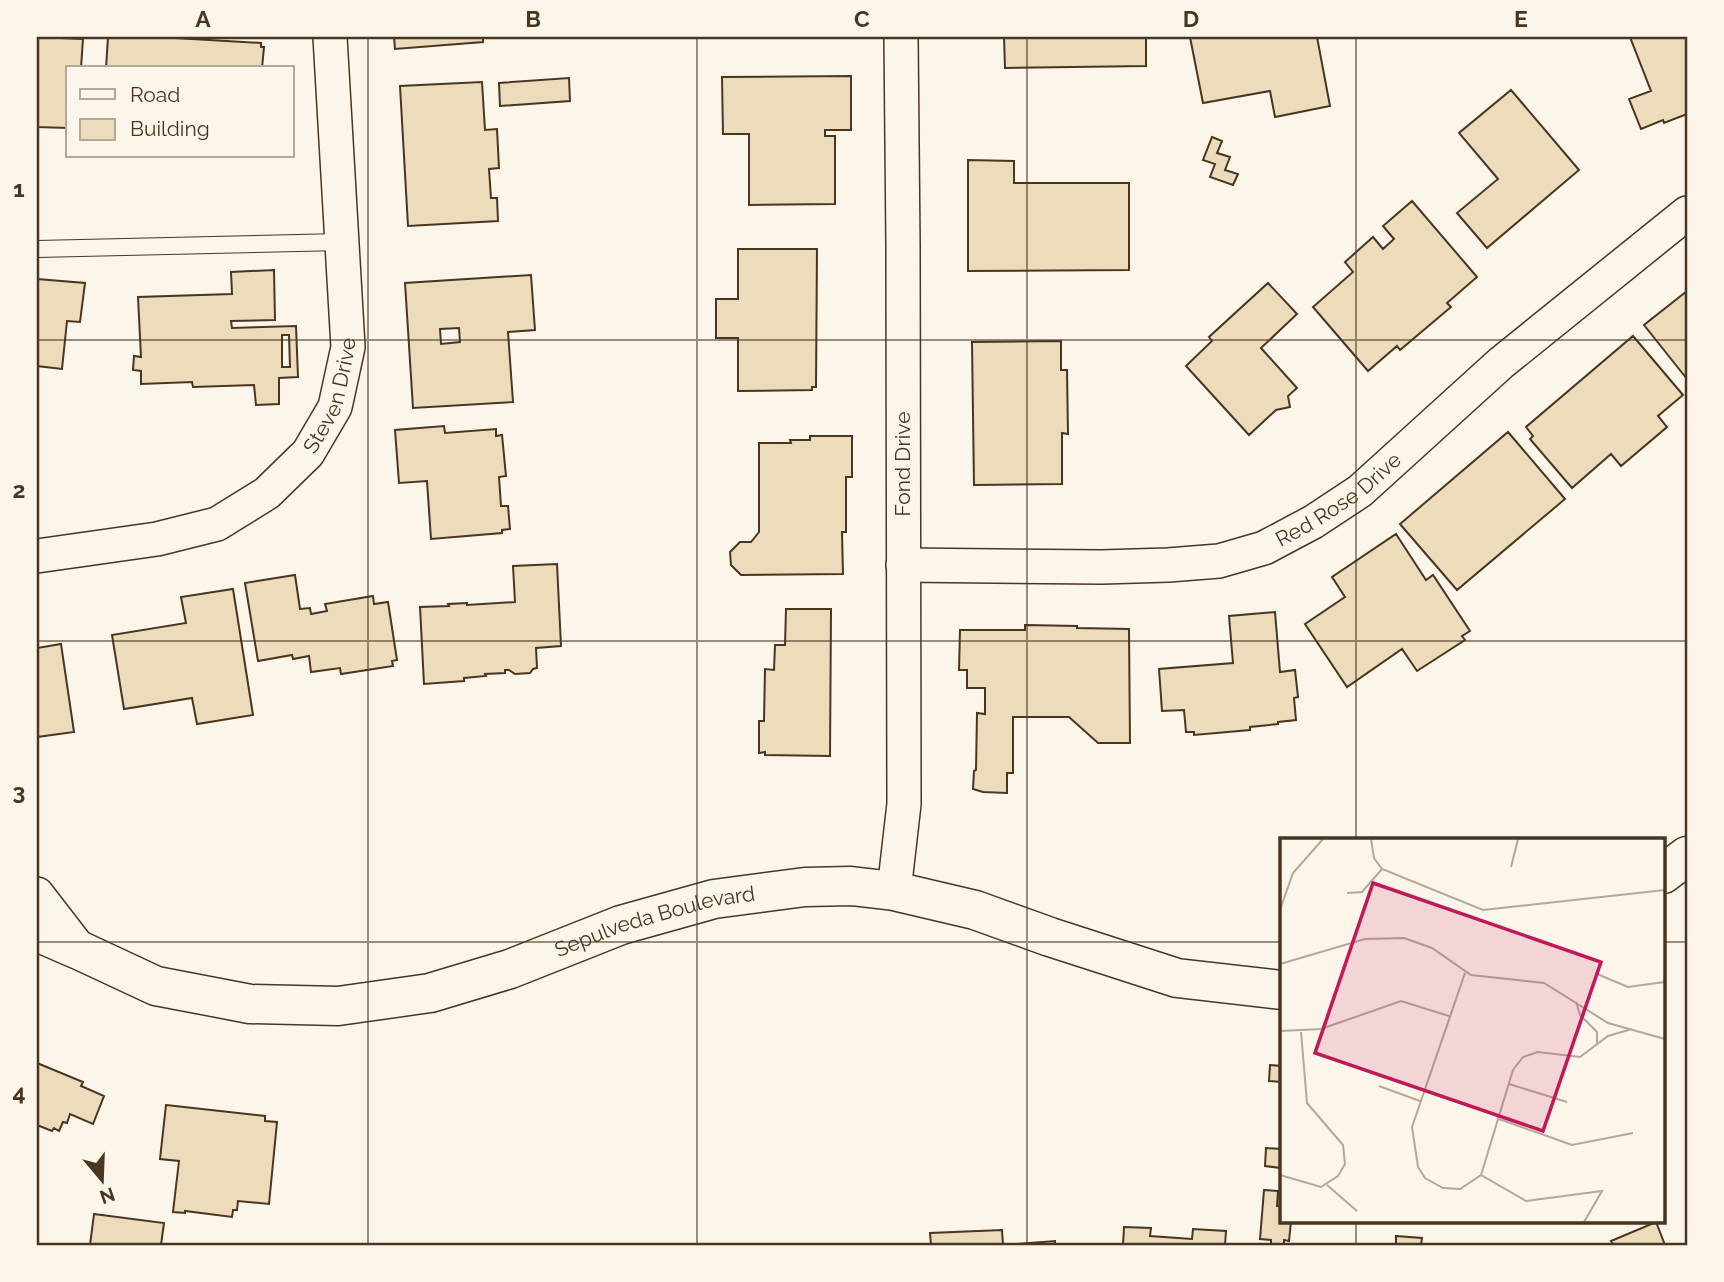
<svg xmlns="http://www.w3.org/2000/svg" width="1724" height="1282" viewBox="0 0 1724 1282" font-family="Raleway,sans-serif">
<rect width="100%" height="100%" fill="#fbf6e9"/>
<path fill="#ecdcbc" stroke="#4a3520" stroke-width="2" fill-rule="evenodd" d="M37,37L83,39L81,68H68V128L37,127Z
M108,37H158L261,43V47H264L262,68H106Z
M394,37H483V42L395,49Z
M1004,37H1146V66L1005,68Z
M1190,37H1317L1330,106L1275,117L1270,91L1203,103Z
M1630,37H1687V114L1664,123L1663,120L1641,129L1629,99L1651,91Z
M851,76V130H825V136H835V204L749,205V134H723L722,77Z
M569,78L570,101L500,106L499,83Z
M482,82L485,130L497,129L499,168L489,169L491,198H497L498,221L408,226L400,86Z
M1511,90L1579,170L1487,248L1457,213L1498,179L1459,133Z
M1212,137L1222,141L1217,153L1230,157L1225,170L1238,174L1233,185L1210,177L1215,164L1203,160Z
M968,160L1014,161V183H1129V270L968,271Z
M1412,201L1477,277L1447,303L1451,307L1400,350L1397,346L1368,371L1313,307L1353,272L1345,262L1373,237L1383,249L1394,239L1383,226Z
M738,249H817L816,387H812V390L738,391V338H716V299H738Z
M274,270L275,320L231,321L232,328L296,326L298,377L279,378V404L256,405L254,385L193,387L192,382L141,384V371L133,370L134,356L141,357L138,297L232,294L231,272ZM282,335H289L290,367H282Z
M531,275L535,330L508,332L513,402L413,408L405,283ZM459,328L460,342L441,344L440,329Z
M37,279L85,283L80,322L67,321L62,369L37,366Z
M1268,283L1297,314L1261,348L1297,388L1288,396L1290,407L1276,410L1249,435L1186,366L1212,341L1209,337Z
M1687,291V379L1644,325Z
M1633,336L1683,395L1658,416L1667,427L1621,466L1611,454L1572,488L1530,439L1533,436L1526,427Z
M1061,341V370H1067L1068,434L1062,433V484L974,485L972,342Z
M444,426L445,433L496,429V436L502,435L506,476L499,477L501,506H508L510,529L502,530V533L431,539L427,481L399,483L395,430Z
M1508,432L1565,499L1457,590L1400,524Z
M810,436H852V477H846V532H842L843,574L741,575L731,565L730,552L740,542H751L759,532V443H791L790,440H810Z
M1396,534L1426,580L1433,575L1470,631L1462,636L1465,640L1417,671L1402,649L1347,687L1305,624L1345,597L1332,577Z
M557,564L561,646L536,648L537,668L533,669L530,673L515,674L509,670H505V673L485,674L486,676L464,678V681L424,684L420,607L449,606L448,604L467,603V605L515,602L513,566Z
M295,575L300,609L310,608L311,614L327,611L325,604L373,596L374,604L388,602L397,660L392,661L393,666L341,674L340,668L311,672L309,656L293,659L292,655L258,661L245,583Z
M233,589L253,715L197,724L192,698L124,709L112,635L186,623L181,597Z
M786,609H831L830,756L765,755V752L759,753V721H764L765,669L774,670L775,645H785Z
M1275,612L1280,672L1295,670L1298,697L1294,698L1296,720L1278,722V724L1250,727V730L1194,735V732H1186L1184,710L1162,711L1159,669L1233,663L1229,616Z
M1025,625L1077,626V628L1129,629L1130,743H1098L1069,717H1013V773H1007V793L983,792L973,789L974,771L976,770L977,713L985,714V688H967V670H959L960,630H1025Z
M61,644L74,732L37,737V648Z
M37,1063L83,1082L81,1086L104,1096L93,1124L70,1114L67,1123L63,1122L59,1131L54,1128L52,1131L37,1125Z
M1270,1065L1281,1066V1082L1269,1081Z
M166,1105L265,1116V1121L277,1122L269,1204L238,1201L237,1210H233L232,1217L185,1211V1213L173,1212L179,1161L160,1159Z
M1266,1148L1281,1149V1168L1265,1166Z
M1264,1190L1278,1191L1277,1206H1281V1221H1291L1289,1241L1284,1240V1245H1271V1240L1260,1239Z
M94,1214L164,1223L161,1245H90Z
M1656,1222L1665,1245H1610L1613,1244L1611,1241Z
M1124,1227L1151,1228L1150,1236L1192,1239L1193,1229L1226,1231L1225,1245H1123Z
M1002,1230L1003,1245L1055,1241V1245H931L930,1233Z
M1396,1236L1422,1238L1421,1245H1396Z"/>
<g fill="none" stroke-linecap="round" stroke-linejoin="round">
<defs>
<path id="service" d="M37,249L342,242"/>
<g id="minor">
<path id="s1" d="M37,556L157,539L217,524L267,493L308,453L335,407L348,347L330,37"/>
<path id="s2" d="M903,565L1102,567L1168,565L1219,561L1264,548L1313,522L1360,491L1501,363L1687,213"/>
<path d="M894,891L904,804L903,246L901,37"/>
<path d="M37,894L81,951"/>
</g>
<g id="secondary">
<path d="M1663,874L1687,856"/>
<path id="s3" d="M37,932L81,951L156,986L250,1004L338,1006L430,993L510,969L621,925L714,899L805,887L851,886L894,891L975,910L1050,937L1177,978L1281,990"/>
</g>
</defs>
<use href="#service" stroke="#4a3520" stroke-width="18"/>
<use href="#minor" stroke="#4a3520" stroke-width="36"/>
<use href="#secondary" stroke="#4a3520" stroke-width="41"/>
<use href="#service" stroke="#fbf6e9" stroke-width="16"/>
<use href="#minor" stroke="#fbf6e9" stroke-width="33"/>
<use href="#secondary" stroke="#fbf6e9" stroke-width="38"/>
</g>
<path fill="none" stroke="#4a3520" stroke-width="2" stroke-opacity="0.55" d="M368,37V1245M697,37V1245M1027,37V1245M1356,37V839M37,340H1687M37,641H1687M37,942H1281M1663,942H1687M1356,1221V1245"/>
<g text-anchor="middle" stroke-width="5" stroke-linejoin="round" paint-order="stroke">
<g font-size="21" fill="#4a3520" stroke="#fbf6e9">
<text dy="7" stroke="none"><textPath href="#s1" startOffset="362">Steven Drive</textPath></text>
<text transform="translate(903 464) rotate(-90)" y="7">Fond Drive</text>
<text dy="7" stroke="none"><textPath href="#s2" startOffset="452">Red Rose Drive</textPath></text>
<text dy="7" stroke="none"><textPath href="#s3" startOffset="644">Sepulveda Boulevard</textPath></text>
</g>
</g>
<g transform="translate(1280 838)">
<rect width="385" height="385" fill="#fbf6e9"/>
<path fill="none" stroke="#b4a999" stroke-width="2" d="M91,1L94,20L102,31L203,72L385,52M231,29L238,1M67,55L82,54L102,31M0,72L13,35L43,1M0,126L85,101L124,100L152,110L191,137L264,145L328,185L385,201M185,135L132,289L138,329L145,340L163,350L180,351L201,337L233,232L243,219L258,214L300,219L328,198L352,191M317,136L348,149L385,144M296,164L300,177L317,194V207M0,193L41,191L121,163L169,178M229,246L287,264M99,248L140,263M219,281L292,307L353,295M0,337L41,349L58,338L65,326L63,307L27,265L21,194M201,337L246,363L322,353L304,384M47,347L77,373"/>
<path fill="#c2185b" fill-opacity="0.15" stroke="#c2185b" stroke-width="3.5" d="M93,45L321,124L263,293L35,215Z"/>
<rect width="385" height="385" fill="none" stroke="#4a3520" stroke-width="3.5"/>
</g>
<rect width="1724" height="1282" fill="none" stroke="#fbf6e9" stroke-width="77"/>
<rect x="66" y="66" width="228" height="91" fill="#fbf6e9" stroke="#b4a999" stroke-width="2"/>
<rect x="80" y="89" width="35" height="10" fill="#fbf6e9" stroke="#b4a999" stroke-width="2"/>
<text x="130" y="102" font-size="21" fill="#4a3520">Road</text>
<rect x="80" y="119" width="35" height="21" fill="#ecdcbc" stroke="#b4a999" stroke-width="2"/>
<text x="130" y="136" font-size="21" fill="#4a3520">Building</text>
<g transform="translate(102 1180) rotate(161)" stroke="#fbf6e9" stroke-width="5" paint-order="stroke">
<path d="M0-5L12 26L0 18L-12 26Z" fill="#4a3520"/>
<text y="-10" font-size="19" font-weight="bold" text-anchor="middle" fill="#4a3520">N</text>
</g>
<rect x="38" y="38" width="1648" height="1206" fill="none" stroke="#4a3520" stroke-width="2.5"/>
<g font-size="23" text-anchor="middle" font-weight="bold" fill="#4a3520">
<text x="203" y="27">A</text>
<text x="533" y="27">B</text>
<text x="862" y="27">C</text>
<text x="1191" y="27">D</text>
<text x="1521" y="27">E</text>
<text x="19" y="197">1</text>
<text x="19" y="498">2</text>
<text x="19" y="800">3</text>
<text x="19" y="1101">4</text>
</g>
</svg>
